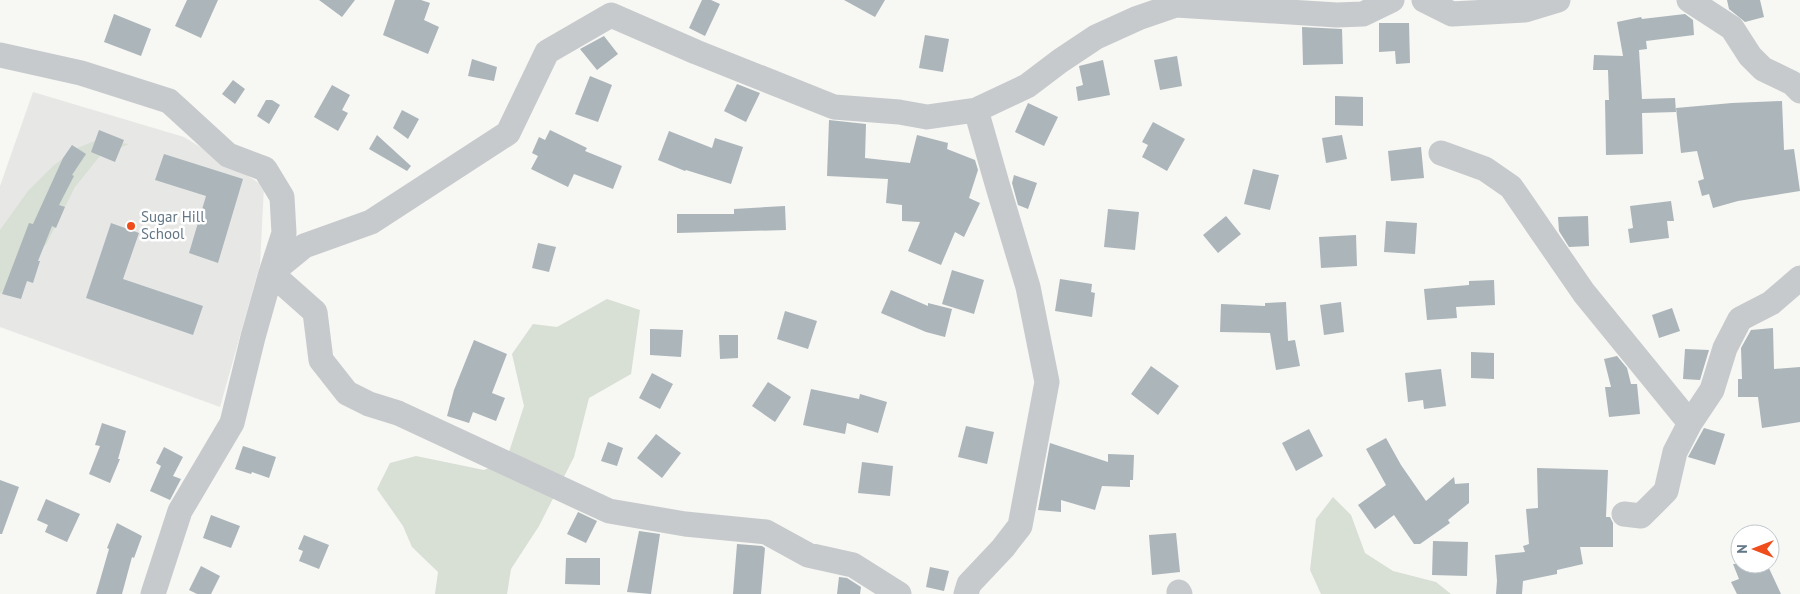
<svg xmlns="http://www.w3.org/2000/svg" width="1800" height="594" viewBox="0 0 1800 594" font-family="'PT Sans',sans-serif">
<rect width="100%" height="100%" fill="#f7f7f3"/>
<path fill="#e7e8e6" d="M33,92L184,137L264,186L260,265L220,407L0,327V186Z"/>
<path fill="#d8dfd4" d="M97,140L129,144L100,156L75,187L47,243L0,294V230L28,191L53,166L75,149Z
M607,299L640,310L631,374L589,398L574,457L539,526L511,569L507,594H435L438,572L412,547L403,526L377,489L390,463L416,456L484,470L506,461L524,406L512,354L533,324L557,327Z
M1333,497L1351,515L1365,553L1393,571L1436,582L1451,594H1321L1310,570L1316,519Z"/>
<path fill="#acb5ba" d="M187,0H218L201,38L175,26Z
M319,0H355L342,17Z
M395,0H421L430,3L424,20L439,27L428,54L383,35Z
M702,0H711L720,4L705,36L689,28Z
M844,0H885L875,17Z
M1727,0H1760L1764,17L1745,22L1729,9Z
M114,14L151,29L141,56L104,42Z
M1685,14L1693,20L1694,35L1646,41L1647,49L1639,50L1642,99L1675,98L1676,112L1642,113L1643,154L1606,155L1605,100H1609L1608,70H1593L1594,55L1623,56L1617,22L1641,17L1642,19Z
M1379,23H1409L1410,63L1396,64L1395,51L1379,52Z
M1302,27L1342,29L1343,64L1303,65Z
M925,35L949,39L943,72L919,68Z
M604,36L618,54L597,70L580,49Z
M1177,56L1182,86L1160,90L1154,60Z
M472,59L497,67L494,81L468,76Z
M1103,60L1110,95L1078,101L1076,87L1083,85L1079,66Z
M590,76L612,85L598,122L575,114Z
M233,80L245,89L235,104L222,94Z
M737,84L760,93L746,122L724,111Z
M332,85L350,95L342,110L348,113L338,131L314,117Z
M1335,96L1363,97V126L1335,125Z
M266,100H272L280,105L269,124L257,116Z
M1782,101L1784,150L1794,149L1800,191L1738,201L1713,208L1709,194L1702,196L1698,181L1704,179L1697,151L1681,153L1676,108L1732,103Z
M1028,103L1058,117L1044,146L1015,132Z
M402,110L419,119L408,139L393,128Z
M829,120L866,124L865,158L910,163L917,135L948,143L947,149L975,160L978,170L969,198L980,203L964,237L955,232L941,265L908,251L920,222L902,221V205L886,203L888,179L827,176Z
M1153,122L1185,139L1167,171L1142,157L1148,145L1142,142Z
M99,130L124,140L115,162L91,152Z
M550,130L587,148L585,151L622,166L613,189L574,174L568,187L531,169L538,156L532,153L539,137L545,140Z
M669,131L712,148L715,138L743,147L731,184L686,170L685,171L658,160Z
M377,135L411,166L407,171L369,149Z
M1342,135L1347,159L1326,163L1322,138Z
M72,145L86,154L72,175L74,176L59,205L65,207L56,228L52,226L38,261H40L33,283L27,281L21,299L2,294L29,223L33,224L63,158Z
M1421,147L1424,178L1391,181L1388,151Z
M164,154L243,179L218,263L189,253L206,196L155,180Z
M1253,169L1279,175L1270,210L1244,204Z
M1014,175L1037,183L1028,209L1018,205L1012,183Z
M1671,201L1674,221H1667L1669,238L1630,243L1628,229L1633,228L1630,206Z
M785,206L786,230L677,233V214H734V209Z
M1108,209L1139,212L1135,250L1104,247Z
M1226,216L1241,234L1218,253L1203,235Z
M1588,216L1589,246L1569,247L1559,231L1558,217Z
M1386,221L1417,223L1415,254L1384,252Z
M111,223L139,233L123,279L203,306L193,335L86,298Z
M1356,235L1357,266L1321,268L1319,237Z
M538,243L556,247L549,272L532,268Z
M952,270L984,280L974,314L942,304Z
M1060,279L1092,284L1091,292L1095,293L1092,317L1055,311Z
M1494,280L1495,305L1456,307L1457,318L1427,320L1424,289L1469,285V281Z
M891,290L928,306V303L952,309L945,337L926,332L881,313Z
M1286,302L1288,341L1295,340L1300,366L1276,370L1270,333L1220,332L1221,304L1265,306V303Z
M1341,302L1344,332L1324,335L1320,305Z
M1672,308L1680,331L1659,338L1652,315Z
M785,311L817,321L808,349L777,339Z
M1773,328L1774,369L1800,367V422L1762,428L1758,397H1738V379H1742L1741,348L1751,330Z
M650,329L683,330L681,357L650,355Z
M719,335H738V358L720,359Z
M474,340L507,354L492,393L505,398L496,421L473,412L469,423L447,416L454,390Z
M1685,349L1709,350L1700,380L1683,379Z
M1471,352L1494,353V379L1471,378Z
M1617,356L1627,368L1631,384H1637L1640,414L1609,417L1605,387H1611L1604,359Z
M1151,366L1179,386L1158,415L1131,394Z
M1441,369L1446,406L1424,409L1423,400L1408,402L1405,373Z
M652,373L673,384L660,409L639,398Z
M768,382L791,397L775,422L752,406Z
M811,389L859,399L860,394L887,402L878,433L847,423L845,434L803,425Z
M102,423L126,431L118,459H120L110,483L89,474L100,446L95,445Z
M966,426L994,432L987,464L958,457Z
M1704,428L1725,434L1715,465L1688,457Z
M1309,429L1323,456L1296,471L1282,443Z
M656,434L681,453L662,478L637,458Z
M1386,438L1401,465L1426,501L1454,477L1455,484L1469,483V503L1448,520L1450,523L1420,544H1414L1394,515L1375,529L1358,505L1386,485L1366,449Z
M608,442L623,448L617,466L601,461Z
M1050,443L1108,462V454L1134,455L1133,480H1130V487L1102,486L1095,510L1061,500V512L1038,510Z
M243,446L276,457L269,478L252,472L251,474L235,469Z
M164,447L183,457L173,476L181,479L170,500L150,491L161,466L156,463Z
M862,462L893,466L890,496L858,493Z
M1537,468L1608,470L1606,517H1610L1613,523V547H1580L1583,564L1557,570V574L1523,581L1522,594H1496L1497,581L1495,555L1525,552L1523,546L1529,544L1526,509L1538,508Z
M0,480L19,487L2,534H0Z
M46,499L80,514L67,542L45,532L48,525L37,520Z
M578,512L597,521L586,543L567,534Z
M211,515L240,526L231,548L203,538Z
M117,523L142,536L134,558L132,557L122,594H96L109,549L107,548Z
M639,531L660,534L651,594L627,592Z
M1176,533L1180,572L1152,575L1149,535Z
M304,535L329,545L319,569L299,561L303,551L298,549Z
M1433,541L1468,542L1467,576L1432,575Z
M737,544L762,546L765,548L761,594H733Z
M566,558H600V585L565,584Z
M1733,564H1767L1781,594H1737L1731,582L1739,579Z
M201,566L220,576L211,594H197L189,590Z
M930,567L949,571L944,591L926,587Z
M839,577L847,578L861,587L860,594H837Z"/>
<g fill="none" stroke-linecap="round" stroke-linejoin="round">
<path stroke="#c6cacd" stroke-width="25" d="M1424,0L1452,14L1525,10L1558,0
M1689,0L1732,28L1750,56L1763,69L1792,83L1800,91
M1176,5L1337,15L1363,14L1392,0
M0,55L81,73L169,101L228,155L265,169L282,197L284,233L271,273L315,312L321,360L347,393L369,404L398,413L609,511L685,524L766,532L808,555L853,565L899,594
M1441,153L1485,169L1511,187L1584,293L1690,423
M1624,514L1641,516L1666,491L1675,452L1690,423L1712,390L1725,348L1740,319L1771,303L1800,278
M1179,592L1180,594
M153,594L180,511L232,423L253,337L271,273L304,246L371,222L508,133L547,52L611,15L696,52L834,107L899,112L927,117L976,110L1027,86L1060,61L1096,37L1138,18L1176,5L1181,0
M966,594L969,584L1003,548L1020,526L1047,382L1028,287L998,187L976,110"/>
</g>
<circle fill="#ef4d1b" stroke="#fff" stroke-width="2" cx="131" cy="226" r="5"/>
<g text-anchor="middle" stroke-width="5" stroke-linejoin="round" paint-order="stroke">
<g font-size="15" fill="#637786" stroke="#fff" text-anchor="start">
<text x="141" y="222">Sugar Hill<tspan x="141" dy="17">School</tspan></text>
</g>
</g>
<g transform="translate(1755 549) rotate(270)"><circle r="24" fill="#ffffff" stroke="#c1c9cf"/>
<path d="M0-4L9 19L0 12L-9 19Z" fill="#ef4d1b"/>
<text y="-8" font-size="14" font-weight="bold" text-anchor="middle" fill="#637786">N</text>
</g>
</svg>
